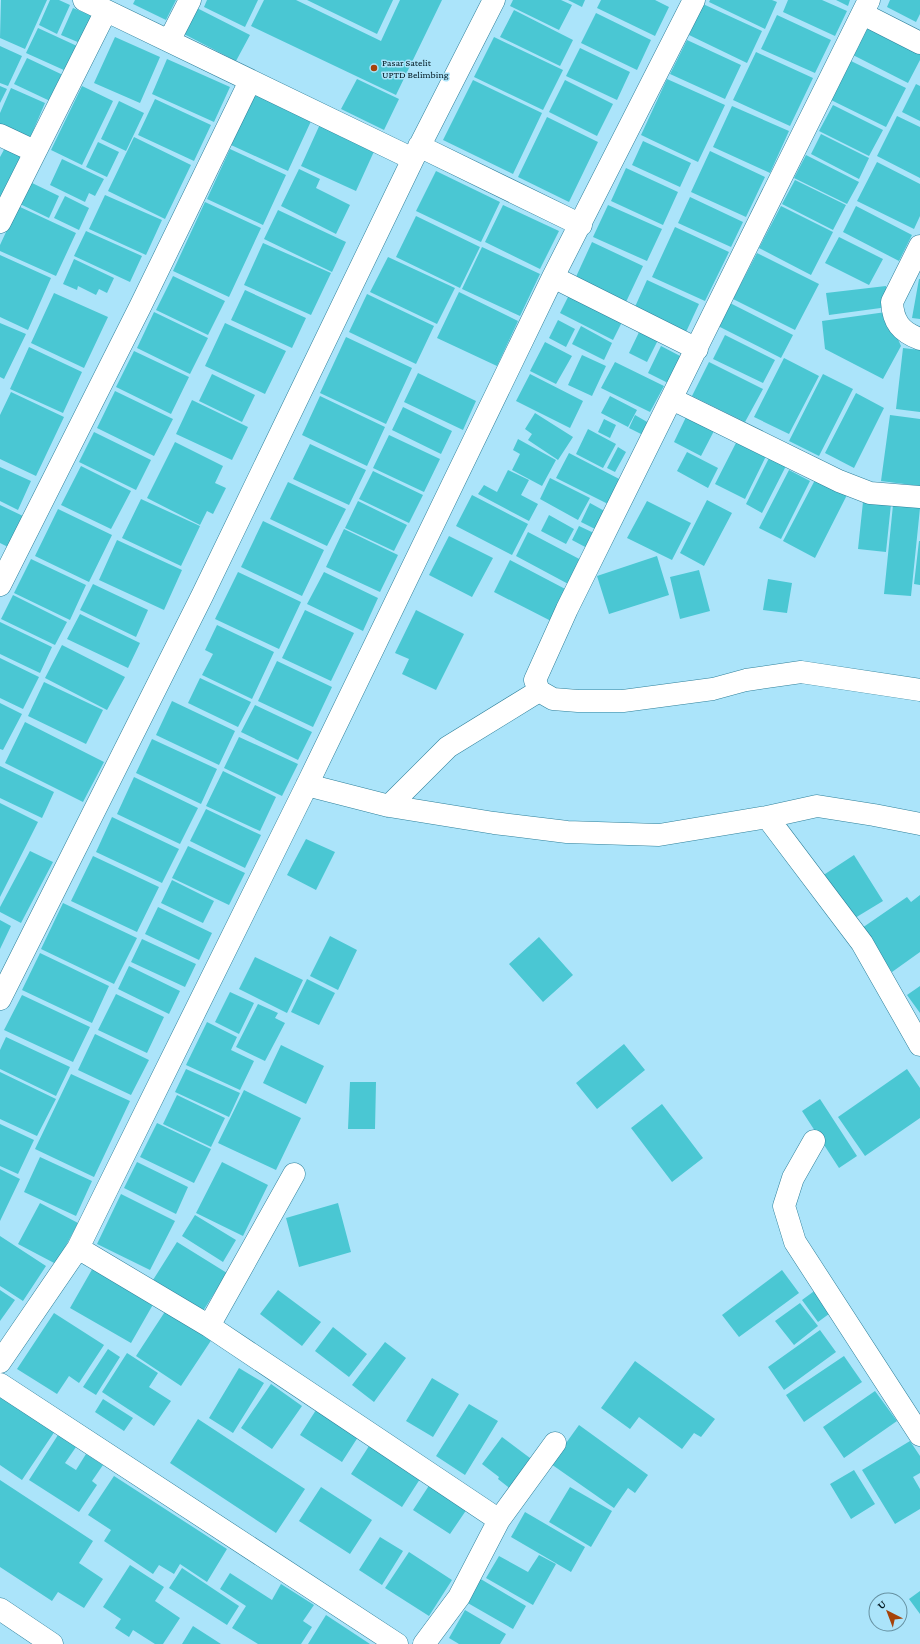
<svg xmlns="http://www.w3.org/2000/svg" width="920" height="1644" viewBox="0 0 920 1644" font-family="'Crimson Pro',serif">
<rect width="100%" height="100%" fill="#abe4fa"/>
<path fill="#4ac7d3" d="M1,0H47L25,49L0,38Z
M50,0H59L70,5L57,34L39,25Z
M135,0H176L166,20L133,4Z
M207,0H258L245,27L204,7Z
M264,0H296L381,41L400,0H442L396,95L251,26Z
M307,0H393L377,34Z
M513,0H561L572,5L559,30L510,6Z
M568,0H585L582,7Z
M601,0H655L669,7L655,36L597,8Z
M710,0H772L777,2L765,29L709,2Z
M788,0H822L847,11L835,36L783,12Z
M836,0H850L848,6Z
M890,0H920V14L916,22L887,7Z
M703,4L762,31L747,63L689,35Z
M195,7L250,35L236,61L182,33Z
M73,8L93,16L80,43L61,35Z
M514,10L573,40L560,66L500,37Z
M596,13L651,40L637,70L581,43Z
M777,15L831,40L815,73L761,49Z
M868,25L920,51V60L908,83L853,55Z
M38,28L77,46L66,71L26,53Z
M115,37L160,57L140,103L94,83Z
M494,37L563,70L543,110L474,77Z
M687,40L741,65L725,99L670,74Z
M0,46L22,56L8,86L0,83Z
M580,48L630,72L617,100L566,76Z
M756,52L813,78L790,126L733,100Z
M27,58L63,75L50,101L14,84Z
M167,59L230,87L214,122L152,94Z
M851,61L906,88L886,127L831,100Z
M357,79L399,99L384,130L341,109Z
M667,79L725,105L698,162L641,135Z
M473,80L542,113L513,174L443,140Z
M565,80L613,104L597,136L549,112Z
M916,84L920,86V121L902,112Z
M0,86L7,89L0,103Z
M82,86L113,101L82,165L51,150Z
M11,88L45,103L30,138L0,124V113Z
M255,94L312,119L288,171L231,145Z
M155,99L211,125L194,161L138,135Z
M119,101L144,113L126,151L101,139Z
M833,105L883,130L869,156L819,131Z
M732,106L789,131L770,173L713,147Z
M897,116L920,127V178L877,156Z
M547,117L598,142L569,202L518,177Z
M321,122L376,147L356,191L301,166Z
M821,134L869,158L859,179L811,154Z
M134,137L191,165L165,219L108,191Z
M643,141L691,163L680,187L632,165Z
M98,142L119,152L107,177L86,167Z
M6,146L24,154L0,206V157Z
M230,149L286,175L263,225L207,199Z
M710,151L765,177L746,217L691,192Z
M806,155L859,182L847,204L794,178Z
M62,159L104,179L95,196L89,193L85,202L50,185Z
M877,162L920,184V216L914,229L857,201Z
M626,168L678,192L663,225L611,201Z
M299,169L320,179L316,188L350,205L336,234L281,206Z
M436,171L500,202L481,242L416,211Z
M795,180L846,205L833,230L782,204Z
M30,182L59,196L49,218L20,204Z
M105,195L162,220L146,255L89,229Z
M65,196L89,208L79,230L54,218Z
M690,197L743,222L731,247L678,223Z
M205,202L261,228L229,297L173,271Z
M503,205L559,231L540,269L485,242Z
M608,205L662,229L647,261L593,237Z
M18,206L76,233L56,276L0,251V245Z
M781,206L833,232L811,275L759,248Z
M856,206L912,235L899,261L843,232Z
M278,210L346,242L332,272L264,239Z
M416,216L480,247L460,288L396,257Z
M675,227L729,252L705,301L652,277Z
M86,231L142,256L130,282L74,256Z
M839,237L883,259L869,285L825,263Z
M592,242L643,266L626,302L575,279Z
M263,243L331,273L311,315L244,285Z
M482,247L540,274L520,316L462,289Z
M757,253L819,284L795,330L733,299Z
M0,255L51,278L28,330L0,317Z
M388,257L455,288L437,324L370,292Z
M74,259L114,278L107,293L99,289L96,295L78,286L77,290L63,284Z
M173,276L225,301L208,335L156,310Z
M919,279H920V319L912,318Z
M647,280L699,304L686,332L634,309Z
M886,286L888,307L829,315L826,293Z
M245,290L306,318L292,348L231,320Z
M571,291L624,318L613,340L560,313Z
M459,292L518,321L497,366L437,338Z
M54,293L108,317L84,368L31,343Z
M367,294L434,326L416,364L349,332Z
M730,303L793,335L781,358L718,326Z
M154,312L208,338L190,374L137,348Z
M886,312L901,346L883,379L825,349L822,321Z
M558,320L575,329L566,347L549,338Z
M0,323L26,334L4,379L0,377Z
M225,323L286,351L265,394L205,366Z
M581,326L612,343L604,360L572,344Z
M641,328L659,338L647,362L629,353Z
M725,335L775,360L763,383L713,359Z
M346,337L412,368L386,424L320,393Z
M545,342L572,356L556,384L530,371Z
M661,346L682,357L668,383L648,373Z
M29,347L82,372L63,413L10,389Z
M903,348L920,350V412L896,409Z
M134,351L189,377L171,414L116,387Z
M582,355L606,366L592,396L568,385Z
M784,358L819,376L789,434L754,417Z
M615,362L664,386L650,412L601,388Z
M709,362L763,389L745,422L692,396Z
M418,373L476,401L463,430L404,402Z
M212,374L255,395L242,422L199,401Z
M530,374L583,401L570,428L516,401Z
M823,374L853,389L819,456L789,441Z
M115,391L173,419L154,456L97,428Z
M11,392L64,417L36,476L0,459V415Z
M856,393L884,408L854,468L825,453Z
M320,396L385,427L367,466L302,435Z
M610,396L637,410L628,427L601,413Z
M192,400L248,427L232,460L176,434Z
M403,407L452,431L441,454L392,430Z
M535,413L573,437L558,460L528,440L532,434L525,429Z
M635,415L649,423L643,435L629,428Z
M687,415L715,429L701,456L674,442Z
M890,415L920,419V486L881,481Z
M604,419L616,425L610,438L598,432Z
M588,429L616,444L603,468L576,454Z
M94,432L151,460L136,490L79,462Z
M389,435L440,459L424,492L373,468Z
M739,437L768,452L745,499L715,484Z
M518,439L556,460L542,486L512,470L520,454L513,450Z
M175,442L223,466L215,483L226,488L213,514L207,511L200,525L147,498Z
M310,444L366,470L349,505L293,479Z
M618,447L626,452L615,472L607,468Z
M687,452L718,468L708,488L677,471Z
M569,453L625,482L612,506L556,478Z
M770,456L787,464L762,513L746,504Z
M81,466L131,491L111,529L61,505Z
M0,467L31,481L18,510L0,501Z
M508,470L529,480L521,495L538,504L529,521L478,494L484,485L497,492Z
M789,470L810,481L781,539L759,528Z
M373,471L423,495L409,523L359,499Z
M550,478L590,498L578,520L540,499Z
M815,480L847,495L815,558L783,541Z
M288,482L346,509L327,546L270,519Z
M472,495L528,524L512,555L456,526Z
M141,499L200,526L181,566L122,538Z
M707,500L732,513L704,566L680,553Z
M358,501L407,525L394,551L345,528Z
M647,501L691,523L672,560L627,538Z
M863,502L891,504L886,552L858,549Z
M590,503L610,514L601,532L581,522Z
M0,505L23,516L8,547L0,543Z
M893,505L920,508L911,596L884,594Z
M58,509L112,535L89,582L35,556Z
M549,515L574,529L566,544L541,531Z
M263,521L324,550L302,596L241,567Z
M579,526L596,534L589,549L572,540Z
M344,529L398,555L380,592L326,567Z
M528,532L585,562L572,586L516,556Z
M449,536L493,558L472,597L429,575Z
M117,540L182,570L164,610L99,580Z
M919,541H920V585L914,584Z
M657,556L669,595L609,614L597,576Z
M31,559L86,585L70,620L14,593Z
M510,560L569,591L553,622L494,592Z
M699,570L710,611L680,619L670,577Z
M238,572L301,602L279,649L215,619Z
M324,572L378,598L363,631L307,604Z
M768,579L792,583L787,613L763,610Z
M93,584L148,610L136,637L80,610Z
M13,595L67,622L55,645L1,619Z
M305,610L354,633L331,681L282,658Z
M416,610L464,634L436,690L402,674L409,659L395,653Z
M80,614L140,643L128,668L67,639Z
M0,622L52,647L40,673L0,654Z
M217,625L274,652L252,699L202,675L213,654L205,650Z
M62,645L125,677L107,710L45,678Z
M0,658L39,677L23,709L0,698Z
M277,661L332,687L313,727L258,701Z
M200,678L251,702L238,727L188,703Z
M44,682L103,710L86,744L28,716Z
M172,701L235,731L219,765L156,735Z
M0,703L22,714L3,750L0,749Z
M255,705L312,732L298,760L241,732Z
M25,722L104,762L83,802L5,763Z
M239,737L298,764L282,796L224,768Z
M152,739L217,769L201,804L136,773Z
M0,766L54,792L42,818L0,798Z
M223,771L276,797L260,831L206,806Z
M134,777L198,808L180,844L117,814Z
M0,803L38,822L0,897Z
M206,809L261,835L245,868L190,841Z
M112,817L179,849L162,883L96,852Z
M306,839L335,852L316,890L287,875Z
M188,846L245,873L229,905L172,878Z
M30,851L53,862L21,923L0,912V907Z
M854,855L883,901L850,921L822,876Z
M93,856L159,887L137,932L71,901Z
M172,880L214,901L203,923L161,903Z
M920,895V952L892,972L862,928L907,897L911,902Z
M63,903L137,938L114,984L41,949Z
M158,907L212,933L199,960L145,934Z
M0,920L11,926L0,949Z
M330,936L357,950L338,990L310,976Z
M539,937L573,975L543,1002L509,964Z
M142,939L196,964L185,987L131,962Z
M40,953L109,986L92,1023L22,990Z
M255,957L303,980L287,1013L239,989Z
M129,966L180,991L169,1014L118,989Z
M307,979L335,993L319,1025L291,1012Z
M920,986V1013L907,995Z
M230,992L254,1003L239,1034L215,1022Z
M116,994L164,1017L147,1053L98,1030Z
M22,995L90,1027L73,1062L4,1030Z
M258,1004L278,1013L275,1018L285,1023L265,1061L236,1047Z
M207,1022L237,1037L231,1050L254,1061L240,1090L186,1065Z
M95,1034L149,1060L131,1095L78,1070Z
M6,1037L70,1067L56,1096L0,1069V1050Z
M624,1044L645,1070L597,1109L576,1083Z
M281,1045L324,1066L306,1104L263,1083Z
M186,1069L240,1093L229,1117L175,1092Z
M907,1069L920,1088V1118L865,1156L838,1117Z
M0,1072L56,1099L37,1136L0,1119Z
M71,1074L130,1101L94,1177L35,1149Z
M350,1082H376L375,1129H348Z
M244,1090L301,1118L276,1170L218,1143Z
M177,1095L225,1118L211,1147L163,1124Z
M820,1099L857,1156L839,1168L802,1111Z
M662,1104L703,1158L672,1182L631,1128Z
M157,1123L211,1149L194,1183L140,1157Z
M0,1124L34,1140L18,1174L0,1166Z
M40,1157L92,1181L76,1216L24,1192Z
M137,1162L188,1187L176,1214L124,1188Z
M222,1162L268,1185L243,1236L196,1213Z
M0,1169L20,1179L0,1221Z
M121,1194L175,1221L150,1270L97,1244Z
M40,1203L78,1223L56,1264L18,1244Z
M338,1203L351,1252L299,1267L286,1218Z
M195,1215L236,1240L223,1262L182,1236Z
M0,1236L46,1266L23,1301L0,1286Z
M177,1242L227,1273L203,1311L153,1280Z
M94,1266L155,1301L131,1343L70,1308Z
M782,1270L799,1293L739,1337L722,1315Z
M817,1289L833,1311L818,1322L802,1300Z
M0,1290L15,1300L0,1321Z
M278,1290L321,1322L302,1346L260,1314Z
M800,1303L818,1326L794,1345L775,1321Z
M168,1307L214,1336L181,1386L136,1356Z
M54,1313L104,1345L79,1383L69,1376L57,1394L17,1369Z
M333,1327L367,1354L349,1377L315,1351Z
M820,1330L836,1352L784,1390L768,1367Z
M385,1342L406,1358L374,1402L352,1385Z
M108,1349L120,1357L96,1395L83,1387Z
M127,1353L158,1373L149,1387L171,1401L154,1426L102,1392Z
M844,1356L862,1382L804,1422L786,1395Z
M635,1361L715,1419L701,1437L694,1433L682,1449L639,1417L630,1429L601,1408Z
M239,1368L264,1383L233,1433L209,1418Z
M432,1378L459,1394L433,1437L406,1421Z
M271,1384L302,1406L272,1449L241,1428Z
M875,1391L897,1421L844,1458L823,1427Z
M0,1395L55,1431L22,1480L0,1465Z
M103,1399L133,1418L124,1431L95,1412Z
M469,1404L498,1421L465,1475L436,1456Z
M316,1410L358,1437L342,1462L300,1435Z
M198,1419L305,1489L276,1533L170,1463Z
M579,1425L648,1475L635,1493L628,1488L614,1508L551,1464Z
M58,1435L76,1447L65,1463L76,1470L86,1454L103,1465L92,1481L97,1485L79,1512L29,1480Z
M502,1437L534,1461L512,1490L498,1479L499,1477L482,1464Z
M910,1441L920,1456V1473L913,1477L920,1489V1509L895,1524L862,1470Z
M369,1446L420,1479L402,1507L351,1474Z
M854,1470L875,1504L851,1519L830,1484Z
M114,1476L227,1549L207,1582L180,1564L174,1574L159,1565L153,1574L104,1541L111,1530L88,1515Z
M0,1480L93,1541L79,1563L103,1579L84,1608L58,1592L52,1601L0,1567Z
M430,1484L467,1509L450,1534L413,1510Z
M321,1487L372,1520L350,1554L299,1521Z
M570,1487L612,1511L591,1547L549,1522Z
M525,1512L585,1547L571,1572L511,1537Z
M380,1537L403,1551L382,1585L359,1570Z
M409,1552L452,1580L429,1616L385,1588Z
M539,1555L556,1564L533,1605L486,1578L499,1556L528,1572Z
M130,1565L164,1587L155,1601L180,1618L163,1644H155L133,1630L129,1637L115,1628L121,1619L103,1607Z
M182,1568L239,1606L227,1625L169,1588Z
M230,1573L272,1600L281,1584L314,1605L303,1621L312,1627L301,1644H258L232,1628L246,1606L220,1589Z
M479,1578L526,1606L513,1629L466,1602Z
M920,1591V1614L909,1599Z
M465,1610L506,1634L500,1644H459L449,1638Z
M326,1615L370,1644H308Z
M193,1626L221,1644H182Z"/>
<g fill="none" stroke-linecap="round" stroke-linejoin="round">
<defs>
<path id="minor" d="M84,0L413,159
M869,0L567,609L535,680L539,691L553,699L578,701H623L713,689L746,680L801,672L920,690
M863,14L920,43
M169,41L190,0
M0,135L34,151
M419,146L581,225
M0,222L106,11
M920,246L892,302C893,322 901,332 920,339
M553,277L697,349
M672,399L839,481L870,493L920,497
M0,585L140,307L250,81
M307,785L389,806L494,823L567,832L659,835L767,817L817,806L874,815L920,824
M389,806L448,747L539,691
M767,817L862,943L920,1045
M0,999L202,596L413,159L494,0
M814,1141L793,1178L784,1206L795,1242L920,1435
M78,1248L209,1326L499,1520
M209,1326L294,1174
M0,1362L78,1248L307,785L553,277L694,0
M0,1384L397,1644
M0,1609L52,1644
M424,1644L459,1597L499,1520L555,1443"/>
</defs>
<use href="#minor" stroke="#2e809b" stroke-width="23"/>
<use href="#minor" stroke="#fff" stroke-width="22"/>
</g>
<circle fill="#a64309" stroke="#abe4fa" stroke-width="1.5" cx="374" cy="68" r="4"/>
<g text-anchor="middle" stroke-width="3" stroke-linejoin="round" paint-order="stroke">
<g font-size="10" fill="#02171f" stroke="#abe4fa" text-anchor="start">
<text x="382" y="66">Pasar Satelit<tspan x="382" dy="12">UPTD Belimbing</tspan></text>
</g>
</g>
<g transform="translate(888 1612) rotate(318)"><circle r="19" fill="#abe4fa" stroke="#6792a2"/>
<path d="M0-3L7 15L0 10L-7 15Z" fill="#a64309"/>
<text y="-6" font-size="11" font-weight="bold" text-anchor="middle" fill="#02171f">U</text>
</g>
</svg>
